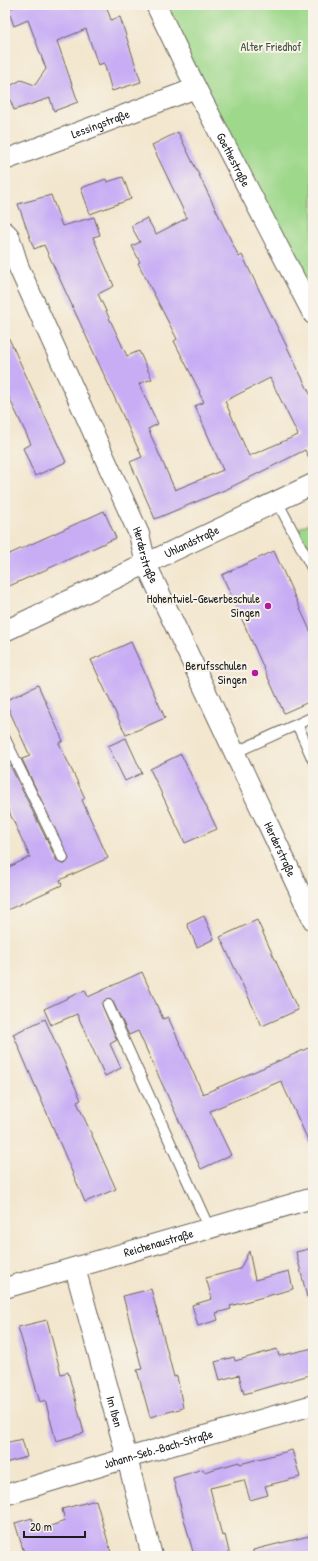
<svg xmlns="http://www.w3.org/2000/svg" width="318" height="1561" viewBox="0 0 318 1561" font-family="'Patrick Hand',sans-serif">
<rect width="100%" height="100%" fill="#f7f3e8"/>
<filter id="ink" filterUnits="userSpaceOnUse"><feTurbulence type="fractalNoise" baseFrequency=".025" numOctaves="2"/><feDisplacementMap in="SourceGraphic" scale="8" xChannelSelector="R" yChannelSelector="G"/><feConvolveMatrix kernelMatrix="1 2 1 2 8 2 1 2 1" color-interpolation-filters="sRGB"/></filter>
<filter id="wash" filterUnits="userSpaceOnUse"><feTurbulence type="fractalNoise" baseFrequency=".012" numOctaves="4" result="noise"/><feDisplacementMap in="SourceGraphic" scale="16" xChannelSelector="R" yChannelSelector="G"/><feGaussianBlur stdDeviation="0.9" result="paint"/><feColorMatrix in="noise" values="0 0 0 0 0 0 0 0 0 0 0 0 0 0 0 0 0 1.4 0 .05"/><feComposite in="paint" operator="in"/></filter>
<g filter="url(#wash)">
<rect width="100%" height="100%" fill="#f3e6ce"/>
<path fill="#9ed88b" stroke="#5d7a54" d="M156,5H313V314Z
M313,521V559L298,529Z"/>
<g id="blocks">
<path fill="#c8adf5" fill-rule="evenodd" d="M21,5H106L111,20L120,17L141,82L112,91L104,63L98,65L86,29L57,41L78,102L54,111L50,98L14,110L6,88L21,80L35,85L46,69L28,20L14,26L8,9Z
M178,132L239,257L242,255L313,400V466L305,450L227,489L155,519L130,462L142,457L44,245L34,249L18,204L51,195L62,226L94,217L100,235L93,237L114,286L98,294L127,356L139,351L152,379L139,384L158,424L148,429L175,490L223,470L195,406L204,402L199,393L200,392L174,341L177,339L138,263L140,262L132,246L140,242L131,226L147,218L156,234L187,218L152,145ZM270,378L298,435L249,456L225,401Z
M123,177L131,199L90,214L81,188L106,179L107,182Z
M5,330L66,462L35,476L23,448L31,444L5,389Z
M104,511L116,538L5,588V556Z
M274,551L313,637V700L284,713L222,575Z
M131,642L165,718L126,735L91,660Z
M38,685L63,741L59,743L85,798L82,800L108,858L60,880L62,885L5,911V869L30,857L5,803V767L10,765L57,861L62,864H65L69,859L22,759L30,756L5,701Z
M126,738L142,773L125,781L108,746Z
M181,754L217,829L185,843L150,769Z
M204,916L214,939L197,947L187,924Z
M257,920L298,1010L262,1026L220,937Z
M142,972L163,1019L168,1017L203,1094L313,1046V1151L281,1081L210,1111L231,1155L201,1169L138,1031L129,1035L112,1000L106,999L102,1005L117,1040L110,1044L121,1068L105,1076L77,1014L51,1025L44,1009L85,990L88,997Z
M45,1019L81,1100L77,1102L116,1189L85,1202L13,1034Z
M313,1248V1296L307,1297L296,1252Z
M249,1251L255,1280L289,1271L293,1289L230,1306L231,1309L216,1313L218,1320L198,1326L192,1305L212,1299L206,1278L240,1269Z
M151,1289L174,1377L177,1376L183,1408L150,1417L137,1370L142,1369L123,1296Z
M47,1320L61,1374L68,1372L84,1433L56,1441L45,1400L40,1402L18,1327Z
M313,1348V1374L244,1394L239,1375L220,1380L215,1362L234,1357L235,1361L277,1349L279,1356Z
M22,1439L27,1457L5,1463V1443Z
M292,1450L300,1477L265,1486L268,1495L250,1500L244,1480L210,1488L222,1536L225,1535L230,1556H194L173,1478L203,1469L204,1472L239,1462L240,1464Z
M96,1500L112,1556H25L15,1523L32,1518L36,1531L65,1521L62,1509Z
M313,1535V1556H253V1550Z"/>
</g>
</g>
<g filter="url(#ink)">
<use href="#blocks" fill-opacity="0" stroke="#67635a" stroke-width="1"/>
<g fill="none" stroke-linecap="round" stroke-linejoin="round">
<defs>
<path id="lane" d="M277,501L313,570
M297,724L313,760
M5,739L63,858
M234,753L313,717
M108,1005L209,1228"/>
<g id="street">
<path id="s1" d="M156,5L196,88L313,314"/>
<path id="s2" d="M5,160L196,88"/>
<path id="s3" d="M5,232L9,236L19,268L139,534L146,564L313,920"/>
<path id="s4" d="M5,631L313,484"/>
<path id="s5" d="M75,1268L127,1458L152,1556"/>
<path id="s6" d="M5,1288L313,1198"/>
<path id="s7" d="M5,1495L127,1458L313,1405"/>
</g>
</defs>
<use href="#lane" stroke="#67635a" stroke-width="12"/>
<use href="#street" stroke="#67635a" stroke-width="22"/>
<use href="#lane" stroke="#fff" stroke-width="10"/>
<use href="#street" stroke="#fff" stroke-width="20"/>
</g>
</g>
<g fill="#b5179e" stroke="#f7f3e8" stroke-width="1.5">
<circle cx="268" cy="606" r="4"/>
<circle cx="255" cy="673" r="4"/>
</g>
<g text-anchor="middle" stroke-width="4" stroke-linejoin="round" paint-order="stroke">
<g font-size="12" fill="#43543d" stroke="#f7f3e8">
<text x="271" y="51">Alter Friedhof</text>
</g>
<g font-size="12" fill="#1c1c1c" stroke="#f7f3e8">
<text dy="4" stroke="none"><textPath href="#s2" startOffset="102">Lessingstraße</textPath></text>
<text dy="4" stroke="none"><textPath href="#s1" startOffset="173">Goethestraße</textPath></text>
<text dy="4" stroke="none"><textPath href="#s4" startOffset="207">Uhlandstraße</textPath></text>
<text dy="4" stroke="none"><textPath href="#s3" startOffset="353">Herderstraße</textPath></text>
<text dy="4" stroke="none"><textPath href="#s3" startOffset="677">Herderstraße</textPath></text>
<text dy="4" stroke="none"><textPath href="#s6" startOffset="160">Reichenaustraße</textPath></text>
<text dy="4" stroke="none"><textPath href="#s5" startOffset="149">Im Iben</textPath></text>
<text dy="4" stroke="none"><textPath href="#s7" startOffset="160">Johann-Seb.-Bach-Straße</textPath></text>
</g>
<g font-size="12" fill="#1c1c1c" stroke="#f7f3e8" text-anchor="end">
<text x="260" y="603">Hohentwiel-Gewerbeschule<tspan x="260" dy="14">Singen</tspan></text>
<text x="247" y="670">Berufsschulen<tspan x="247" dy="14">Singen</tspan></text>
</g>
</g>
<rect width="318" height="1561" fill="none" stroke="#f7f3e8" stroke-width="20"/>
<path d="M24 1531v6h61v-6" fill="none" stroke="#1c1c1c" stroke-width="2"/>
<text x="30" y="1531" font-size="12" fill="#1c1c1c" stroke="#f7f3e8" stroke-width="3" paint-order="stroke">20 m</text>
</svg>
